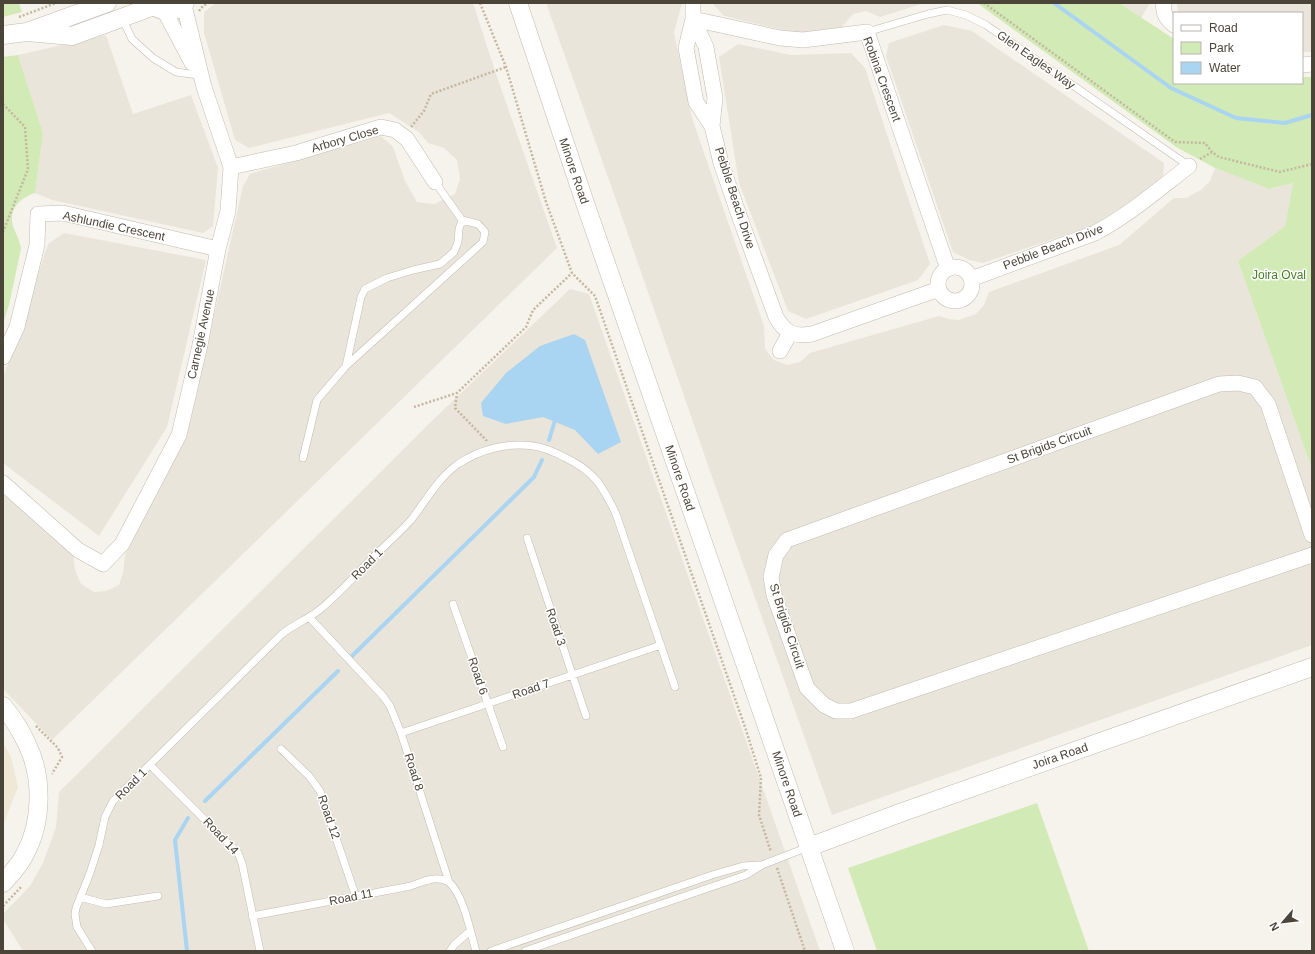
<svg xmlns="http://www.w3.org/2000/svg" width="1315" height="954" viewBox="0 0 1315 954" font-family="Helvetica,sans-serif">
<rect width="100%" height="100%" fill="#f6f3ec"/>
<path fill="#eae5da" d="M216,3H473L496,74L557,248L52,740L3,689V492L73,553L75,570L81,584L94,592L106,591L119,585L123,573L125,555L187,436L243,186L250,174L381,136L393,147L405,181L417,202L434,204L455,194L460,179L457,160L444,148L428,143L419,132L389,113L249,148L235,140L204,33V12Z
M546,3H682L674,33L692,118L764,326L765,349L774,360L787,365L800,362L810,353L939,316L949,319L959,320L976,314L984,305L989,292L1119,245L1174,198H1186L1201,190L1210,181L1215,168L1269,189L1293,183L1285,226L1238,261L1312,469V645L832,815L710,471L614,194Z
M712,3H924L880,17L866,11L853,14L842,27L799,34L724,16Z
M1119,3H1150L1141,18Z
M1178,3H1312V52H1302V13H1178L1177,4Z
M944,25L972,31L1164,163L1163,177L1109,220L983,263L969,260L953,252L886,56L889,43Z
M106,35L133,114L191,95L218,168L213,226L203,233L52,200L35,193L43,133L18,55Z
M738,44L791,55L851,53L865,68L930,264L918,280L806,319L788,311L739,183L719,57Z
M64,233L206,260L167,427L99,536L3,463V378L48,244Z
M570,289L589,294L820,951H23L3,919V914L30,886L43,863L56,827L59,792L440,413Z"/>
<path fill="#efe8d6" d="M3,743L11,757L18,787L3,825Z"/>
<path fill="#d2eab5" d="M3,3H19L22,12L3,17Z
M977,3H1119L1174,39V83H1302V77H1312V469L1238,261L1285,226L1293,183L1269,189L1215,168L1176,147Z
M18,55L43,133L35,193C19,198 7,211 14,229C17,236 20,241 21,249L9,305L3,323V57Z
M1037,803L1089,951H877L848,868Z"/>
<path fill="#a9d4f2" d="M574,334L585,340L621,442L598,454L575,430L543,417L506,424L483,416L481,403L506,373L540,346Z"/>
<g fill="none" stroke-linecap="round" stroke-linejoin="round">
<path stroke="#a9d4f2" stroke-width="4" d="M1054,3L1171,88L1236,118L1285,123L1312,115
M549,440L556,417
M350,658L534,477L542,460
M205,801L338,671
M187,951L175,840L188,818"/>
<defs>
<path id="service" d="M122,18L132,39L153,58L176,72L198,75
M867,32L928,14L947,10L966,15L986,25L1189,166
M346,366L361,297L365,289L387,278L413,270L440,264L454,252L458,242L459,229L462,220
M303,458L317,400L346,366L483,242L485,232L478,224L462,220L435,182
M527,538L586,716
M453,604L503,747
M309,617L383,696L390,706L401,733L449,882C464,896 470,931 476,951
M401,733L661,645
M281,749L309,776L320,791L356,897
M150,765L238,853L242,863L260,951
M80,897L106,904L158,896
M252,916L411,886C424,881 436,875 449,882
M92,951L77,927L75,914L76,908L90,873L99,845L105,817L113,801L282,634C293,625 306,620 318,611C337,596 355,576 372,558C385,546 399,533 411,520C426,501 438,478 458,464C479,450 507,442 533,446C544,447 554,452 564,457C577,463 589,471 598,482C605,492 611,503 616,514L675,687
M450,951L454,945L470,931
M491,951L712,875L743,866L760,865
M525,951L746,875L762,865L808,847"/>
<path id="minor" d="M693,3V19L686,48L696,102L712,126
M1164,3C1162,13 1166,19 1174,25
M165,12L192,63
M693,19L706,47L715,98L712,126L721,163L741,221L776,317C785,333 794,337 812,334L939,289
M693,19L780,38L803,40L867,32L948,269
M1302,65L1312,64
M231,167L296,153L381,127L395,130L407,139L435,182
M938 284a17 17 0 1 1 34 0a17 17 0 1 1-34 0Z
M971,279L1095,233C1129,215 1159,189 1189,166
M780,351L790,333
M3,357L17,327L37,245L38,214L63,213L218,249
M3,483L78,550L103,564L122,544L179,435L200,345L218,249L228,211L231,167L204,87L184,5
M1312,535L1268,404L1255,387L1238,383L1219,384L787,540L776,555L771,577L774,595L807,688L824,705L836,711H851L1312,555"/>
<path id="tertiary" d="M151,3C162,14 175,14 185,3
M518,3L585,203L845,951
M27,32L72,36L154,6
M3,35L27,32L107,3
M3,706C12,717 20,729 26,742C43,775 43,821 25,854C20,865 11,874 3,883
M809,847L900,813L1312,667"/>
</defs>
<use href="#service" stroke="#c2bbae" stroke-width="8"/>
<use href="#minor" stroke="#c2bbae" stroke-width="16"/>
<use href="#tertiary" stroke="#c2bbae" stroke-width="19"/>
<path stroke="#c4b79f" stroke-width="2.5" stroke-dasharray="2 2" stroke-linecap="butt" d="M480,3L506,67L546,202L572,273L595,296L746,730L761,778L759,815L771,852
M984,3L1175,142L1205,143L1212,152L1219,157L1280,172L1312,164
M199,11L203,6L208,3
M19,17L56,3
M3,104L25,127L28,169L3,232
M411,127L424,111L431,94L506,67
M1200,159L1212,152
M414,407L457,393
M487,441L455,408L457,393L526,327L533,310L572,273
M36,726L58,748L62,757L52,774
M777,868L805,951
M3,906L22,886"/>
<use href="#service" stroke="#fff" stroke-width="7"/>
<use href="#minor" stroke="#fff" stroke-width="15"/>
<use href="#tertiary" stroke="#fff" stroke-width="18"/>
</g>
<g text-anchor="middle" stroke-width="3" stroke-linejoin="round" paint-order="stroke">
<g font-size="12" fill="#4b4439" stroke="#fff">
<text transform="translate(1036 60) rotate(35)" y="4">Glen Eagles Way</text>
<text transform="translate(882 79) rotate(70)" y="4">Robina Crescent</text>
<text transform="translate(345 139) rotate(-16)" y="4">Arbory Close</text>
<text transform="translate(574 171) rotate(71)" y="4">Minore Road</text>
<text transform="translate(735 198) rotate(72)" y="4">Pebble Beach Drive</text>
<text transform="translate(114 226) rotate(12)" y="4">Ashlundie Crescent</text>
<text transform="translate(1053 247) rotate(-21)" y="4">Pebble Beach Drive</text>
<text transform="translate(201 334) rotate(-78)" y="4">Carnegie Avenue</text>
<text transform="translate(1049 445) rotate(-20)" y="4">St Brigids Circuit</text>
<text transform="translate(680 478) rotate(71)" y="4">Minore Road</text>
<text transform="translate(367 564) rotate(-45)" y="4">Road 1</text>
<text transform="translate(787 626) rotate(72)" y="4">St Brigids Circuit</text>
<text transform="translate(556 627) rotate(71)" y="4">Road 3</text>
<text transform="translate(478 676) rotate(71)" y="4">Road 6</text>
<text transform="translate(531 689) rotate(-19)" y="4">Road 7</text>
<text transform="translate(1060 756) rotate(-19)" y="4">Joira Road</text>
<text transform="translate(414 772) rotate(72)" y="4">Road 8</text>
<text transform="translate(131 784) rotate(-45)" y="4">Road 1</text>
<text transform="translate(787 784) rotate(71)" y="4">Minore Road</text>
<text transform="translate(329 817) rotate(71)" y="4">Road 12</text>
<text transform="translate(221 836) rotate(47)" y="4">Road 14</text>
<text transform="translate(351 897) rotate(-11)" y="4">Road 11</text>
</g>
<g font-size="12" fill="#4a7f2a" stroke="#fff">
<text x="1279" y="279">Joira Oval</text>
</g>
</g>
<rect width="1315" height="954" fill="none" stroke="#4b4439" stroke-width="8"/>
<rect x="1173" y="12" width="130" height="72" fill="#ffffff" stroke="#b7b4b0"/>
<rect x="1181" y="25" width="20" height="6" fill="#ffffff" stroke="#b7b4b0"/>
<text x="1209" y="32" font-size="12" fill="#4b4439">Road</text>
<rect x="1181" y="42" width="20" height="12" fill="#d2eab5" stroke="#b7b4b0"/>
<text x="1209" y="52" font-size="12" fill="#4b4439">Park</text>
<rect x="1181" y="62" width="20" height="12" fill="#a9d4f2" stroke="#b7b4b0"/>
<text x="1209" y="72" font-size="12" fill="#4b4439">Water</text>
<g transform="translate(1283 922) rotate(242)" stroke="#ffffff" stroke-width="3" paint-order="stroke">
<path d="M0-3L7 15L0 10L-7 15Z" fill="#4b4439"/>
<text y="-6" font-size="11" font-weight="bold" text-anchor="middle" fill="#4b4439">N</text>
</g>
</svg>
